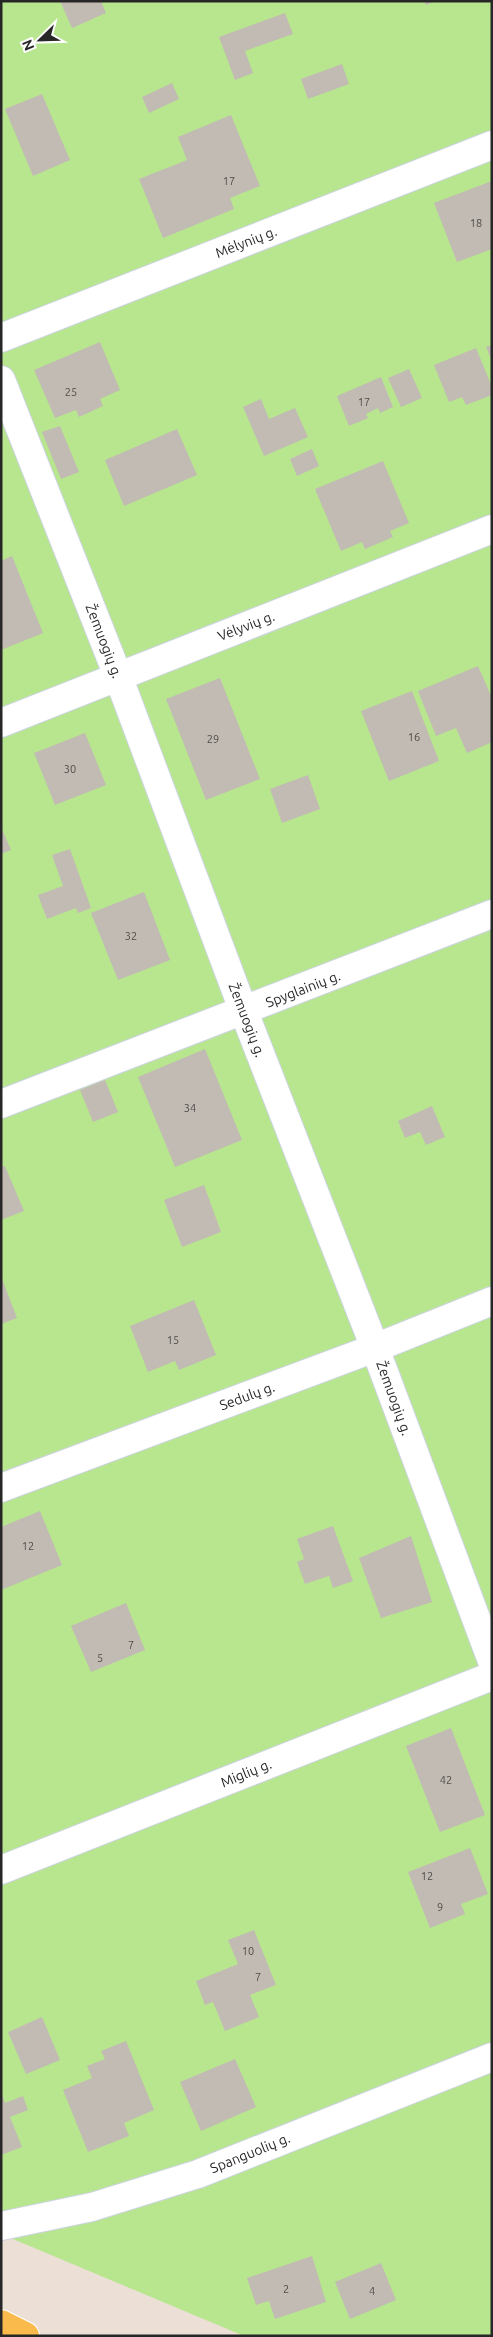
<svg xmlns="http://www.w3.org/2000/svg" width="493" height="2337" viewBox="0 0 493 2337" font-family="Ubuntu,sans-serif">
<rect width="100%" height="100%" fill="#ebdfd6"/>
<path fill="#b7e68e" d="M1,1H492V2336H244L1,2234Z"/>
<path fill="#c2bbb3" d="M60,1H101L106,13L72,28Z
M424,1H436L426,5Z
M285,13L293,34L245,51L253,73L235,80L219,37Z
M342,64L349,84L308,99L301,79Z
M172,83L179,99L149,113L142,97Z
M42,94L70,160L33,176L5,109Z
M231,115L260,186L230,198L234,209L163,238L139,179L187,160L178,137Z
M492,181V249L457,262L434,203Z
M100,342L120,390L100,399L103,406L79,417L76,410L55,418L34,370Z
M492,345V361L486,347Z
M476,348L492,387V395L466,405L462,397L449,402L434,365Z
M409,369L422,398L401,407L388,378Z
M381,377L393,407L380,413L378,408L366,414L368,418L349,426L337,396Z
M261,399L269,419L295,408L308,437L264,456L243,407Z
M60,426L79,472L61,479L42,432Z
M177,429L197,475L124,506L105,460Z
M312,449L319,466L297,476L290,459Z
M383,461L409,523L390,531L393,537L365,549L362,542L341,551L315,489Z
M12,556L43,633L1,650V561Z
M478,666L492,698V742L467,753L456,728L436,736L418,691Z
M220,678L260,779L206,800L166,699Z
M412,691L439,761L389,781L361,711Z
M85,733L106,785L55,805L34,753Z
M308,775L320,809L282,823L270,789Z
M1,827L11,850L1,854Z
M70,849L91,908L78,913L76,908L47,919L38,895L63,886L52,855Z
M144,892L170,960L118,980L91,913Z
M205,1049L242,1140L175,1167L138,1077Z
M105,1080L118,1112L93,1122L80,1090Z
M432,1106L445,1137L426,1145L420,1132L405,1138L398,1121Z
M5,1166L24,1211L1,1220V1167Z
M204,1185L221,1232L182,1247L164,1200Z
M1,1276L17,1318L1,1324Z
M194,1300L216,1355L179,1370L175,1361L148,1372L130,1326Z
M40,1511L62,1565L1,1590V1527Z
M333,1526L353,1581L333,1588L329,1576L305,1584L297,1562L304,1559L297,1539Z
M411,1536L432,1602L381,1618L359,1558Z
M126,1603L145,1650L91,1672L71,1626Z
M451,1728L485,1815L440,1832L406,1746Z
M470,1848L488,1894L461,1904L465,1914L430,1928L408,1872Z
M254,1930L276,1985L250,1995L259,2017L225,2031L213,2002L205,2005L196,1981L238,1964L228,1940Z
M42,2017L60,2060L26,2074L8,2032Z
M126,2041L154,2110L124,2123L129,2136L88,2152L63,2090L92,2078L87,2066L105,2059L101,2051Z
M235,2059L256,2107L201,2131L180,2082Z
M1,2093L5,2103L23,2096L28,2110L10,2117L22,2147L1,2155Z
M312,2256L326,2302L275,2319L269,2301L256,2305L247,2278Z
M381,2263L396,2300L350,2319L335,2282Z"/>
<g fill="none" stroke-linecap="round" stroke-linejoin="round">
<defs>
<path id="minor" d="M1,338L492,145
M1,380L118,676L244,1012L375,1348L492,1661
M1,723L492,529
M1,1104L492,914
M1,1488L375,1348L492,1301
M1,1870L492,1676
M1,2226L92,2207L198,2174L492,2057"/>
<path id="major" d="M1,2324L25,2336"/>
</defs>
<use href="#minor" stroke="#ccd3e1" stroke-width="30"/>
<use href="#major" stroke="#fff" stroke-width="30"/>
<use href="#minor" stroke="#fff" stroke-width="28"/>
<use href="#major" stroke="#fabb4c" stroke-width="28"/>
</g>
<g text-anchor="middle" stroke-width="4.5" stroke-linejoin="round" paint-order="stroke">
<g font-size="11" fill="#4e4c4a">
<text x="229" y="185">17</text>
<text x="476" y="227">18</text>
<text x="71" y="396">25</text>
<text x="364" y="406">17</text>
<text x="414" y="741">16</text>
<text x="213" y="743">29</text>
<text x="70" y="773">30</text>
<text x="131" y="940">32</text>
<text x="190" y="1112">34</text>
<text x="173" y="1344">15</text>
<text x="28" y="1550">12</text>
<text x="131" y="1649">7</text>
<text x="100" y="1662">5</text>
<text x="446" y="1784">42</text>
<text x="427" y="1880">12</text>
<text x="440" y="1911">9</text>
<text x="248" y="1955">10</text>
<text x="258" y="1981">7</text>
<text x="286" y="2293">2</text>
<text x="372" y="2295">4</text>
</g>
<g font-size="14" fill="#272727" stroke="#fff">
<text transform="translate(246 242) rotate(-21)" y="5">Mėlynių g.</text>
<text transform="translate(246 626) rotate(-21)" y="5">Vėlyvių g.</text>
<text transform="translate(104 641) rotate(69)" y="5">Žemuogių g.</text>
<text transform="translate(303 989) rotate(-21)" y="5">Spyglainių g.</text>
<text transform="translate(247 1020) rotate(69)" y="5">Žemuogių g.</text>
<text transform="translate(247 1396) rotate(-20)" y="5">Sedulų g.</text>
<text transform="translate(394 1398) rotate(70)" y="5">Žemuogių g.</text>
<text transform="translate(246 1773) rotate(-22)" y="5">Miglių g.</text>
<text transform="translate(250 2153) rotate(-22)" y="5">Spanguolių g.</text>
</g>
</g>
<rect width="493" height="2337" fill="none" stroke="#272727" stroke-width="5"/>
<g transform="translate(40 40) rotate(247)" stroke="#ffffff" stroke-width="4" paint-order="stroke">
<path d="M0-4L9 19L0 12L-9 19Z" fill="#272727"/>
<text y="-8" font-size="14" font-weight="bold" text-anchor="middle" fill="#272727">N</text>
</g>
</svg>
